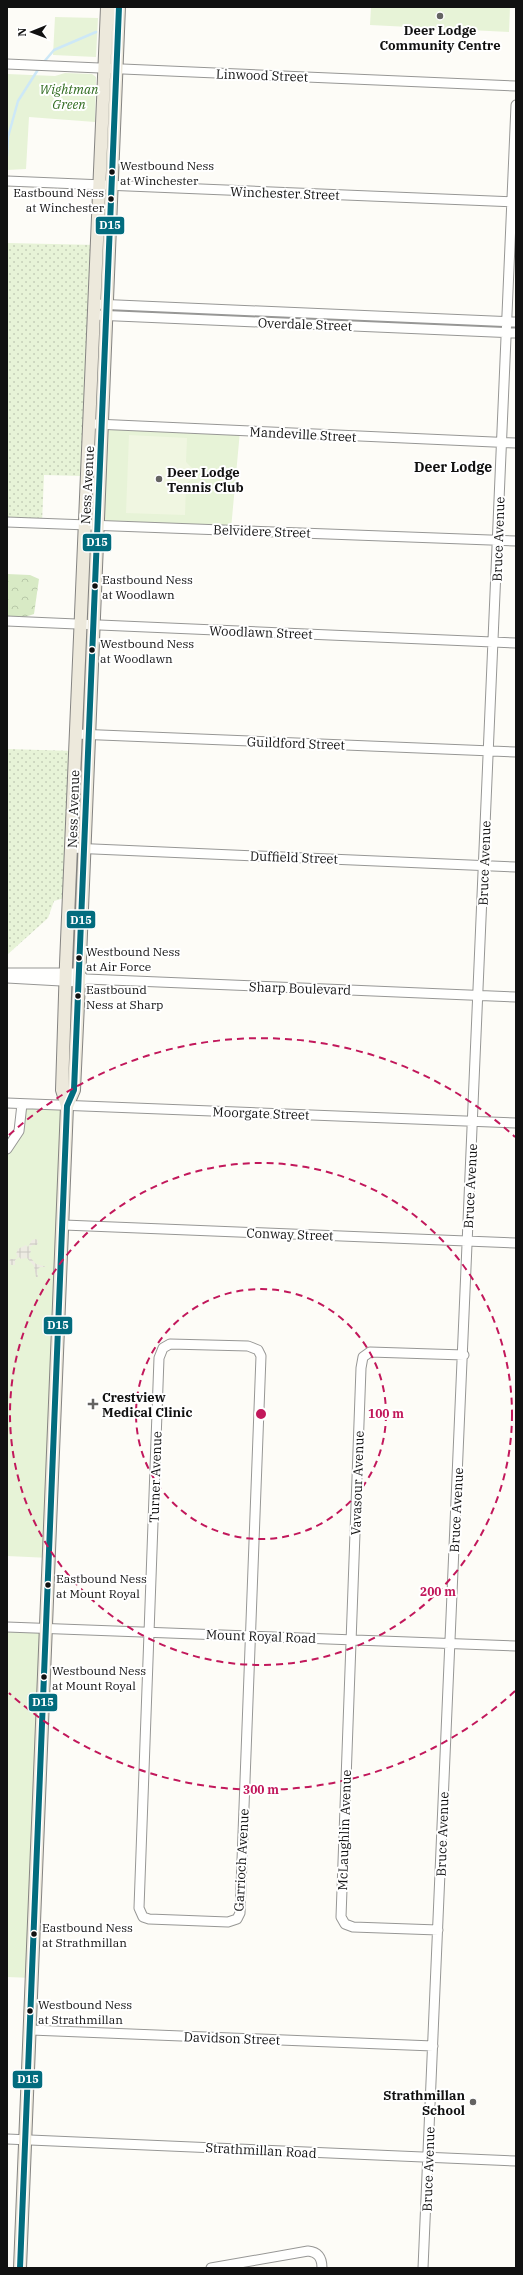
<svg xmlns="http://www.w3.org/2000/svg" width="523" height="2275" viewBox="0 0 523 2275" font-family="'IBM Plex Serif',serif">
<defs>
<pattern id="grass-dots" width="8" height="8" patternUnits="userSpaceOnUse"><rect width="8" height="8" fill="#e7f3d7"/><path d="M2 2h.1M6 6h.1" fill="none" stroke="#c5cfb8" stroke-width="1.8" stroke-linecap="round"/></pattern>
<pattern id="forest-crowns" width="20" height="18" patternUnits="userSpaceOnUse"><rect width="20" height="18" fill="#d8eac5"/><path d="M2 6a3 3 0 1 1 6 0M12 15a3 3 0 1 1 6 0" fill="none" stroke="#b8c8a8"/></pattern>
<pattern id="plaza-grid" width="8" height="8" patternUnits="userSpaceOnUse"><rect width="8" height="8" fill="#edebe2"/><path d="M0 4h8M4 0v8" fill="none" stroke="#cac8c1"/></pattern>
</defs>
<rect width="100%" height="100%" fill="#fdfcf7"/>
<path fill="url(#grass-dots)" d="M7,243L98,245L81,476L44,475L42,523L7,522Z
M7,749L75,751L68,897L54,901L48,918L7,955Z"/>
<path fill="url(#forest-crowns)" d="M7,574L30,575L39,579L34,614L22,618L7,617Z"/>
<path fill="#e7f3d7" d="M371,7H510L509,32L370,25Z
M55,17L98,18L96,57L53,55Z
M65,73L92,74L96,77L95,122L29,117L26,169L7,170V74L55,76Z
M102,425L240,431L231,529L99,524Z
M22,1104L67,1106L50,1558L7,1556V1149L12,1143Z
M7,1627H47L33,1978L7,1977Z"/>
<path fill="#f0f6e1" d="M129,435L187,438L186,462L198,474L186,484L185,515L126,513Z"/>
<path fill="url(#plaza-grid)" d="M36,1239L38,1241L37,1245H33L29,1248L31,1251L29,1256L36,1264L47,1267H40L37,1270L38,1277H36L34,1266L27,1258L21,1259L19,1257L15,1260V1265H11L9,1263L10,1259H15L18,1256L16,1254L18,1249L26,1245L28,1247L32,1240Z"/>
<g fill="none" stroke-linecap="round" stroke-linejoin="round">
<path stroke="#cde8f7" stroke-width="2.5" d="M43,63L54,50L96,32
M7,156L8,137L18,101L39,68"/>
<defs>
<path id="minor" d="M7,64L516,86
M7,181L516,202
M95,304L516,322
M94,315L516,333
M95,424L516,443
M7,522L516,541
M7,621L516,643
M76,734L516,752
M71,848L516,867
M7,973H79L83,978
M7,978L79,982L86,979L516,997
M7,1103L516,1123
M7,1149L19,1131L22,1104
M64,1225L516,1243
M170,1344L248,1346L258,1350L261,1356L240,1913L237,1919L228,1922L149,1919L143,1917L139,1908L159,1358L163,1348Z
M7,1627L516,1646
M438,1930L353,1927L345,1924L341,1917L361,1368L363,1357L370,1352L464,1355
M31,2030L433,2046
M7,2139L516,2161
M211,2268L308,2251C318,2252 322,2258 322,2268
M423,2268L516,105"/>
<path id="major" d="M67,1106L62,1090L66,964L107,7
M20,2268L67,1106L74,1090L79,982L119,7"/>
</defs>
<use href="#minor" stroke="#979795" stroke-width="11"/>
<use href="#major" stroke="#858482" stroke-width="14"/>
<use href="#minor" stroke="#fffffe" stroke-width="9"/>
<use href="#major" stroke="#ede9dc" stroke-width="12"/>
<defs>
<path id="bus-1" d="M20,2268L67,1106L74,1090L119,7"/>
</defs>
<use href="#bus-1" stroke="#fff" stroke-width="9"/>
<use href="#bus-1" stroke="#026c7e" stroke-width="6"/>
</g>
<g fill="none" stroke="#c2185b" stroke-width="2" stroke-dasharray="7 5">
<circle cx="261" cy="1414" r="125"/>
<circle cx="261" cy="1414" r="251"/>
<path d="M515 1691A376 376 0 0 1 9 1693M9 1135A376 376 0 0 1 515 1137"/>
</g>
<g fill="#646362" stroke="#fff" stroke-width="1.5">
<circle cx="440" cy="16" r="4"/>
<circle cx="159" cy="479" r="4"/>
<path d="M91 1398h4v4h4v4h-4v4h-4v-4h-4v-4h4z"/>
<circle cx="473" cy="2102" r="4"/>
</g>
<g fill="#111" stroke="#fff" stroke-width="1.5">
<circle cx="112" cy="172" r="3.5"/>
<circle cx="111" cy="199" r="3.5"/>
<circle cx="95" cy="586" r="3.5"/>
<circle cx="92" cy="650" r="3.5"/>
<circle cx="79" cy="958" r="3.5"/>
<circle cx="78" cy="996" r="3.5"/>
<circle cx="48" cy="1585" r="3.5"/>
<circle cx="44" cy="1677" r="3.5"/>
<circle cx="34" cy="1934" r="3.5"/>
<circle cx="30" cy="2011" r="3.5"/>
</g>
<g text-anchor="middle" stroke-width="4" stroke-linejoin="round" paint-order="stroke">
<g font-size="12" fill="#111" stroke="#fff" text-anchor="start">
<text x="120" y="170">Westbound Ness<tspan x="120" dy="15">at Winchester</tspan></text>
<text x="104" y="197" text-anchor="end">Eastbound Ness<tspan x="104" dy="15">at Winchester</tspan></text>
<text x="102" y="584">Eastbound Ness<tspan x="102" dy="15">at Woodlawn</tspan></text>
<text x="100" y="648">Westbound Ness<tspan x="100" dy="15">at Woodlawn</tspan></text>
<text x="86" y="956">Westbound Ness<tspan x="86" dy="15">at Air Force</tspan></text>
<text x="86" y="994">Eastbound<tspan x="86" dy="15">Ness at Sharp</tspan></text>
<text x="56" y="1583">Eastbound Ness<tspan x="56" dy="15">at Mount Royal</tspan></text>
<text x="52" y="1675">Westbound Ness<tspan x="52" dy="15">at Mount Royal</tspan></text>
<text x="42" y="1932">Eastbound Ness<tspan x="42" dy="15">at Strathmillan</tspan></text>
<text x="38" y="2009">Westbound Ness<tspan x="38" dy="15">at Strathmillan</tspan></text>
</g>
<g font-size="13" font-weight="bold" fill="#111" stroke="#fff" text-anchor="start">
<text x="440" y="35" text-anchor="middle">Deer Lodge<tspan x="440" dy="15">Community Centre</tspan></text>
<text x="167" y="477">Deer Lodge<tspan x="167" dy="15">Tennis Club</tspan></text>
<text x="102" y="1402">Crestview<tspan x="102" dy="15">Medical Clinic</tspan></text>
<text x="465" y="2100" text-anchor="end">Strathmillan<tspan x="465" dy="15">School</tspan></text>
</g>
<g font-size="13" fill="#111" stroke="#fff">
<text transform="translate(262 75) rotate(2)" y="5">Linwood Street</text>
<text transform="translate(285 193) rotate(2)" y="5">Winchester Street</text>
<text transform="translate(305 324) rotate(2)" y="5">Overdale Street</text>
<text transform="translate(303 434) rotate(3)" y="5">Mandeville Street</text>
<text transform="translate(87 485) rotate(-87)" y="5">Ness Avenue</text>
<text transform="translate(262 531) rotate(2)" y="5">Belvidere Street</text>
<text transform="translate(498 539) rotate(-88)" y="5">Bruce Avenue</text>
<text transform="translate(261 632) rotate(2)" y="5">Woodlawn Street</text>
<text transform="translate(296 743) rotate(2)" y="5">Guildford Street</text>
<text transform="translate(73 809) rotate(-88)" y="5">Ness Avenue</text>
<text transform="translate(294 857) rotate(2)" y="5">Duffield Street</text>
<text transform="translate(484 863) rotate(-88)" y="5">Bruce Avenue</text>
<text transform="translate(300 988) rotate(2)" y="5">Sharp Boulevard</text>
<text transform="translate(261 1113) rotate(2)" y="5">Moorgate Street</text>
<text transform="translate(470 1186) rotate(-87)" y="5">Bruce Avenue</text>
<text transform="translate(290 1234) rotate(2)" y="5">Conway Street</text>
<text transform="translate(155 1477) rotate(-88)" y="5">Turner Avenue</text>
<text transform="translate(357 1483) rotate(-88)" y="5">Vavasour Avenue</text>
<text transform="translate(456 1510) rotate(-87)" y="5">Bruce Avenue</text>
<text transform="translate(261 1636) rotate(2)" y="5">Mount Royal Road</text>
<text transform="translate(344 1830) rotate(-88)" y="5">McLaughlin Avenue</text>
<text transform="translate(442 1834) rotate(-88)" y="5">Bruce Avenue</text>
<text transform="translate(241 1860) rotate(-87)" y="5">Garrioch Avenue</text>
<text transform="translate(232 2038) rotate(2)" y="5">Davidson Street</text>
<text transform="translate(261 2150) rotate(3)" y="5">Strathmillan Road</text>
<text transform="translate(428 2169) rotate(-88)" y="5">Bruce Avenue</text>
</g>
<g font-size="13" font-style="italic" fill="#2f6b1f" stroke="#fff">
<text x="69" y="94">Wightman<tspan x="69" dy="15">Green</tspan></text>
</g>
<g font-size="14" font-weight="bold" fill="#111" stroke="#fff">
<text x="453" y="472">Deer Lodge</text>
</g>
</g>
<circle cx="261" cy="1414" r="6" fill="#c2185b" stroke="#fff" stroke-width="2"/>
<g font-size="12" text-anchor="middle" font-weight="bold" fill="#c2185b" stroke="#fff" stroke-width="4" stroke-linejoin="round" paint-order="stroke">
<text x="386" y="1418">100 m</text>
<text x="438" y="1596">200 m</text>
<text x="261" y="1794">300 m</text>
</g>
<g stroke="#fff" stroke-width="1.5">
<rect x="95" y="216" width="30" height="19" rx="4" fill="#026c7e"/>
<rect x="82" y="533" width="30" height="19" rx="4" fill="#026c7e"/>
<rect x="66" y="910" width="30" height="19" rx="4" fill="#026c7e"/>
<rect x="43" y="1316" width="30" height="19" rx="4" fill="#026c7e"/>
<rect x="28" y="1693" width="30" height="19" rx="4" fill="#026c7e"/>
<rect x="12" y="2070" width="31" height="19" rx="4" fill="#026c7e"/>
</g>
<g font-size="11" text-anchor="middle" font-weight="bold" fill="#fff">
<text x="110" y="229">D15</text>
<text x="97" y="546">D15</text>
<text x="81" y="924">D15</text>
<text x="58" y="1329">D15</text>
<text x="43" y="1706">D15</text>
<text x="28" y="2083">D15</text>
</g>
<rect width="523" height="2275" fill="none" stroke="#111111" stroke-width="16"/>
<g transform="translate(32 32) rotate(269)" stroke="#ffffff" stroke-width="3" paint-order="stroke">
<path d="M0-3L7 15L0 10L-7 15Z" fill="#111111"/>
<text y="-6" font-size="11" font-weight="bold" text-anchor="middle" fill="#111111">N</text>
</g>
</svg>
